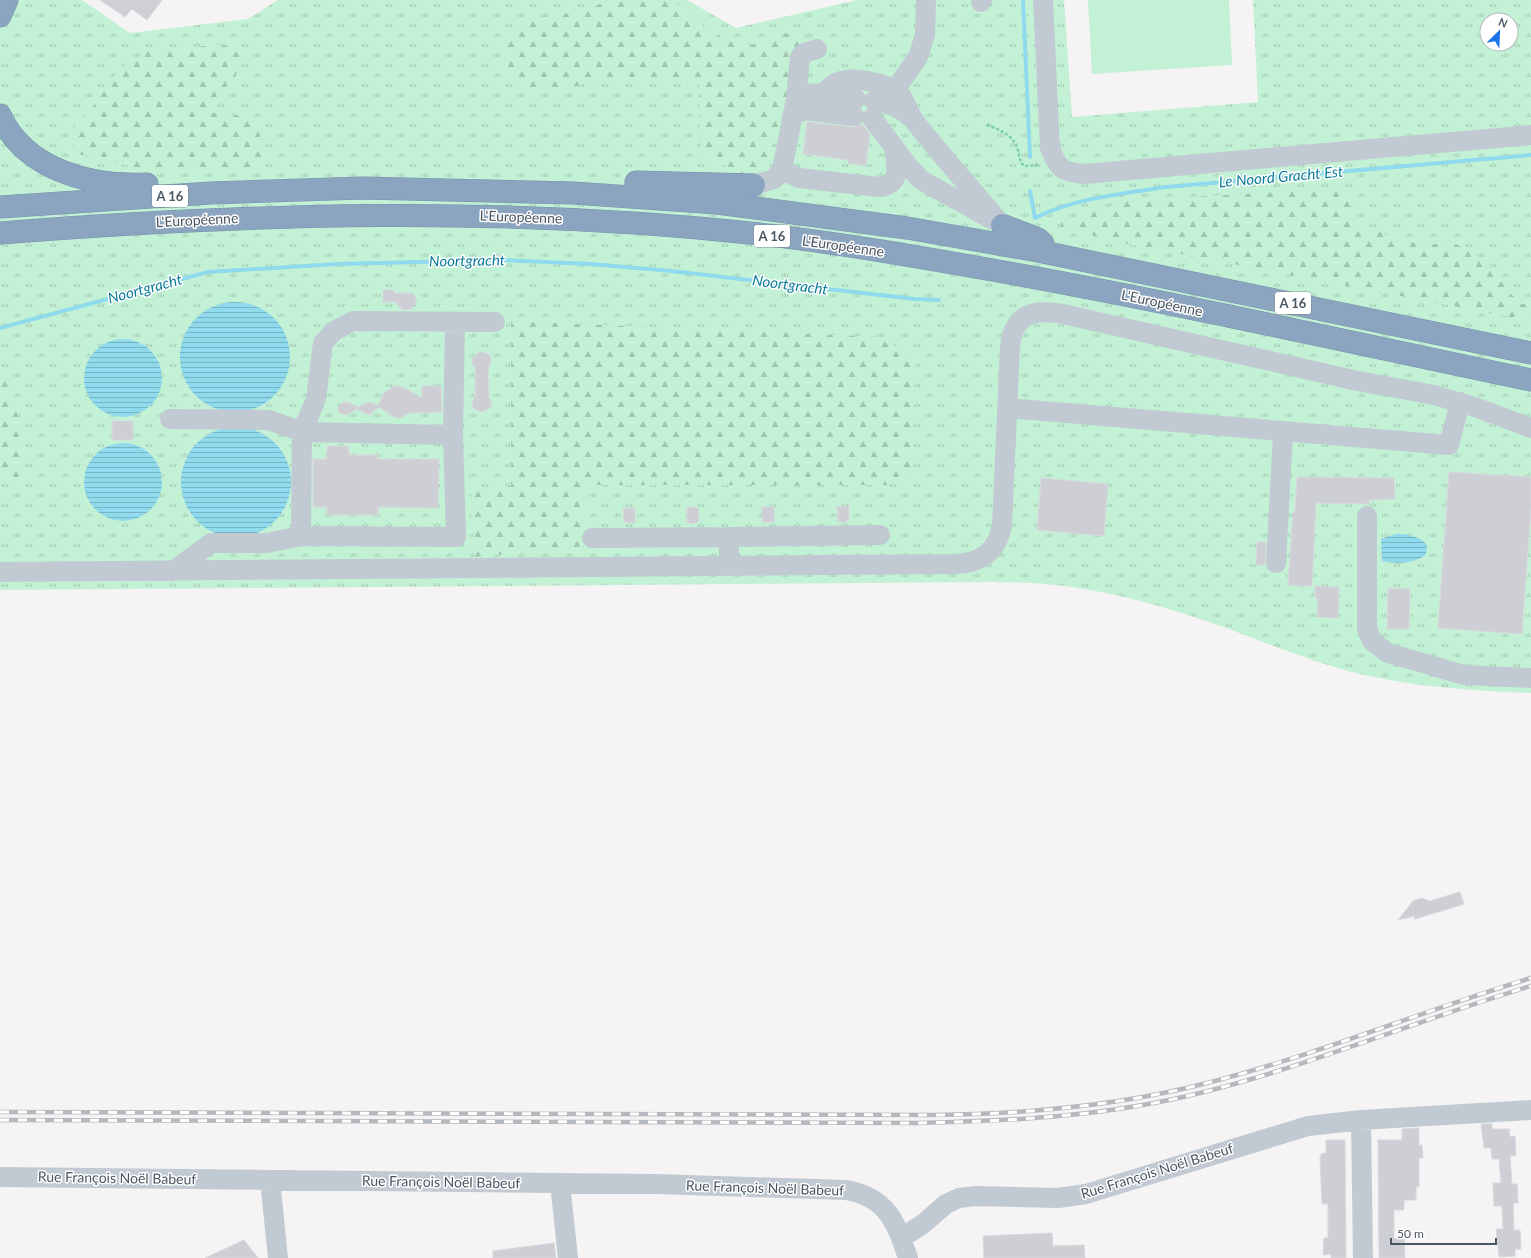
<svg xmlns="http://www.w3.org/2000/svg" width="1531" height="1258" viewBox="0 0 1531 1258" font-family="Lato,sans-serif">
<defs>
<pattern id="grass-tufts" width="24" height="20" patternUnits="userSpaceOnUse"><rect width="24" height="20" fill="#c3f1d5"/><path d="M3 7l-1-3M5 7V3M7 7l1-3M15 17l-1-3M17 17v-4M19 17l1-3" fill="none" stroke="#a0c6b0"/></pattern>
<pattern id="forest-firs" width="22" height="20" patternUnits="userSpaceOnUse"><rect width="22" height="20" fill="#c3f1d5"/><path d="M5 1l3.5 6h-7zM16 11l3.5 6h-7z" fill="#a0c6b0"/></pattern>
<pattern id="water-rules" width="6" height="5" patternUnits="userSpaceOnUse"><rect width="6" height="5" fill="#90daee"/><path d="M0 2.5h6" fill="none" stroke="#78b4c4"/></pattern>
</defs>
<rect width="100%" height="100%" fill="#f5f3f3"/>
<path fill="url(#grass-tufts)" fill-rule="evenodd" d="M0,0H82L130,33L248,19L278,0H687L736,28L857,0H1064L1072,117L1258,102L1253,0H1531V693C1474,691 1416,687 1360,674C1309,662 1261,640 1212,623C1160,605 1099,588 1044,584C1027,582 1010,583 993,582L0,590ZM1487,20H1511V44H1487Z"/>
<path fill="url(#forest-firs)" d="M609,0H666L683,7L706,28L725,39L749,45L773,40L792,31L807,37L792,51L787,98L767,168L750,177L701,156L699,84C666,78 633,78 600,81C582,83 554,95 536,89C525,86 513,74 502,68L507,38L533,18L584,11Z
M226,45L239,54L243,63L231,82L211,102L209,112L256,118L265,168L164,169L134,167L79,154L74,149L70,130L91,109L120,68L152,49Z
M1327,189L1354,194L1349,219L1360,225L1393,237L1419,244H1456L1488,262L1509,292L1521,304H1531V321L1113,241L1060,226L1063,220L1135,199L1177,198Z
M511,321L882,337L915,359L912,475L887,485H585V546L474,557L471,488L511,486Z
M0,368L22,427L25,480L0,478Z"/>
<path fill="#c3f1d5" d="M1088,0H1229L1232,65L1092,74Z"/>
<path fill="url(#water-rules)" d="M180 357a55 55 0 1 1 110 0a55 55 0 1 1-110 0Z
M84 378a39 39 0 1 1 78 0a39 39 0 1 1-78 0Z
M181 482a55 55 0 1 1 110 0a55 55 0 1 1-110 0Z
M84 482a39 39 0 1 1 78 0a39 39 0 1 1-78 0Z
M1396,534C1405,534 1421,536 1427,545L1426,554C1417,564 1394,564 1382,561L1381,539Z"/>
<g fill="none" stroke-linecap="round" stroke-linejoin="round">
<path stroke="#90daee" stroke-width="4" d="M1023,0L1030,157
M1030,191L1035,218C1071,199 1125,193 1166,187L1531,155
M0,328L208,272L337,264L504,260L590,264L671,271L915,299L939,300"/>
</g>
<path fill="#cdcfd5" stroke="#d7d9de" d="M100,0H162L147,20L132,9L125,17Z
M807,122L853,127L862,124L870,134L866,166L848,163V160L803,154Z
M383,290H394V293H412L416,298V304L411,309L404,310L399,307L394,300V302H383Z
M479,352H483L490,355L491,363L488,369L489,397L492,403L490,408L482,412L474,409L472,403L475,396V367L472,364V359Z
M394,386L403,387L422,398V386H441L442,412L409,413L402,417L396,418L379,407L369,415L357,409L346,415L339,412L338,408L343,402H348L358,407L368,402L378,405L384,393Z
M112,421H133V440H112Z
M327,446H349V455H378V459H439L438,508L378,507V515H327V507H313V459H327Z
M1449,472L1531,477V508L1522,634L1438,628Z
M1297,477L1394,478L1395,499L1369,500V504L1316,503L1312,586L1288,585L1293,512H1295Z
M1041,478L1108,484L1104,536L1037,530Z
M849,506V520L844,523L838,521L837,507Z
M687,507L698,508L699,521L693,524L687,522Z
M762,507H774V522H762Z
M623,508H635V523L624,522Z
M1257,542H1266L1265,565H1256Z
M1315,586L1339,587L1338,618L1317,617L1318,598H1315Z
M1388,588L1410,589L1409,629H1387Z
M1460,892L1464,904L1415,919L1414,916L1398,920L1413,901L1422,898L1430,901Z
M1481,1124H1492V1129H1509L1510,1137L1515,1136L1516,1156H1510L1512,1184H1517L1518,1203H1513L1514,1230H1520L1521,1249H1515V1256L1499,1257L1496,1229H1503L1502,1206H1494L1493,1183H1501L1499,1159H1492L1491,1148H1484Z
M1419,1128V1145H1422L1423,1158H1419V1187H1416V1200H1404V1210H1394V1238L1404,1239L1405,1258H1379L1378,1140H1402V1129Z
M1326,1140H1345L1346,1258H1331V1254L1323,1255L1324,1238H1328V1204H1322L1320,1158L1321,1154L1326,1153Z
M1052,1233L1053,1246L1084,1245L1085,1258H984L983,1236Z
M244,1240L258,1258H205Z
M554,1243L556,1258H493V1251Z"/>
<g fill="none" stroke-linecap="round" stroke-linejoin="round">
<defs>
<path id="highway" d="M0,16L7,0
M0,115C25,170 91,187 147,184
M636,182L754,185
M0,207L211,193L363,188L573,193L717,203L907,228L1038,251L1531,353
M1002,225L1038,239L1043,244
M0,233C256,213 504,206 760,234C840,243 919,257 998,271C1177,303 1354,343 1531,380"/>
</defs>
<use href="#highway" stroke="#7690ad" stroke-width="23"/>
<path stroke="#7ad0a6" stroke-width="2.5" stroke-dasharray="3 2" stroke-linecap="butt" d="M987,125C998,129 1011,134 1016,145C1020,153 1018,160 1024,166L1040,165"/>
<path stroke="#c1cad2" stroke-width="20" d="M1043,0L1050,148C1058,169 1062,172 1084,174L1531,135
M981,2L982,0
M895,90L918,57L925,35L926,0
M823,93L856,99
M796,99L800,57L804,53L817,49
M874,101C890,103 899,108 912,118
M793,115L805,110L854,116
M872,118L909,167L921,180L993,220
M782,170L799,178L879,187C903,184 896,166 894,148
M754,185L774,179L782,170L796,99L806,94L823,93C829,87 836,81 846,80C858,78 886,84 896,91C906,98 908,113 915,122C943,157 973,191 1002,225
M1008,408L1449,445L1460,402
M170,419L269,420L302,432L453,435L455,322
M1367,516V629L1372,641L1388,653L1464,675L1531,678
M301,536L302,432L316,399L323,343L334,331L353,321L495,322
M592,538L729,537
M1276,563L1283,432
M729,566V537L880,535
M173,571L211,543H267L301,536L456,537L453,435
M0,572L955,564C980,563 997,552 1002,526L1010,346C1014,313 1034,309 1063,314L1353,380L1434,395L1475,407L1531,428
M1361,1120L1363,1258
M0,1177L655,1184L846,1190C887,1197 896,1222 908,1258
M270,1180L278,1258
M560,1183L568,1258
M901,1238L923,1224L946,1204L959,1198L975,1196L1058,1198L1086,1194L1308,1126L1361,1120L1531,1110"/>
<use href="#highway" stroke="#8ba5c1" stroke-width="22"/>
<defs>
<path id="rail" d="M0,1112L934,1115C1026,1114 1118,1106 1207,1083C1317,1055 1422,1011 1531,978
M0,1120L917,1123C1014,1121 1110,1116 1204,1092C1315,1064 1421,1019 1531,986"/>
</defs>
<use href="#rail" stroke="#b5b8bd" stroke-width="4.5"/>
<use href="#rail" stroke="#fff" stroke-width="3" stroke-dasharray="9" stroke-linecap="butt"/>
</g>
<g text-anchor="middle" stroke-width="3" stroke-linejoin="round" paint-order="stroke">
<g fill="#fff" stroke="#808990" stroke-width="1">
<rect x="152" y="185" width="36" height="22" rx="3"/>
<rect x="754" y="225" width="36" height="22" rx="3"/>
<rect x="1275" y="292" width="36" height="22" rx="3"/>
</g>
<g font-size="13" font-weight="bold" fill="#4a5661">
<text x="170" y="201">A 16</text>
<text x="772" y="241">A 16</text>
<text x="1293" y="308">A 16</text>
</g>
<g font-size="14" fill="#4a5661" stroke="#fff">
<text transform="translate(521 217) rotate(2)" y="5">L'Européenne</text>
<text transform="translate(197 220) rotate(-3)" y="5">L'Européenne</text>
<text transform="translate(843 246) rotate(8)" y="5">L'Européenne</text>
<text transform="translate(1162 303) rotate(12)" y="5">L'Européenne</text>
<text transform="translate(1157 1171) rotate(-17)" y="5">Rue François Noël Babeuf</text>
<text transform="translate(117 1178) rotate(1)" y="5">Rue François Noël Babeuf</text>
<text transform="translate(441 1182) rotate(1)" y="5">Rue François Noël Babeuf</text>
<text transform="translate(765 1188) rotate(2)" y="5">Rue François Noël Babeuf</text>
</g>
<g font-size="15" font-style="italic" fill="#0c7c9b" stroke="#fff">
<text transform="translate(1281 177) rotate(-5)" y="5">Le Noord Gracht Est</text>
<text transform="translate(467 261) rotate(-1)" y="5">Noortgracht</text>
<text transform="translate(790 285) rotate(7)" y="5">Noortgracht</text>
<text transform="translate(145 289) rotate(-15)" y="5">Noortgracht</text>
</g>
</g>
<g transform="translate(1499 32) rotate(24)"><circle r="19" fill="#ffffff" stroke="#b7bbc0"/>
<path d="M0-3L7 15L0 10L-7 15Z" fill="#1a73e8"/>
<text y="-6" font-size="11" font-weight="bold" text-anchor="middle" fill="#4a5661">N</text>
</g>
<path d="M1391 1238v6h105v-6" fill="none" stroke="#4a5661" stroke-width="2"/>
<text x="1397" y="1238" font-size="12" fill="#4a5661" stroke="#ffffff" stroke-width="3" paint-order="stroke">50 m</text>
</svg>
